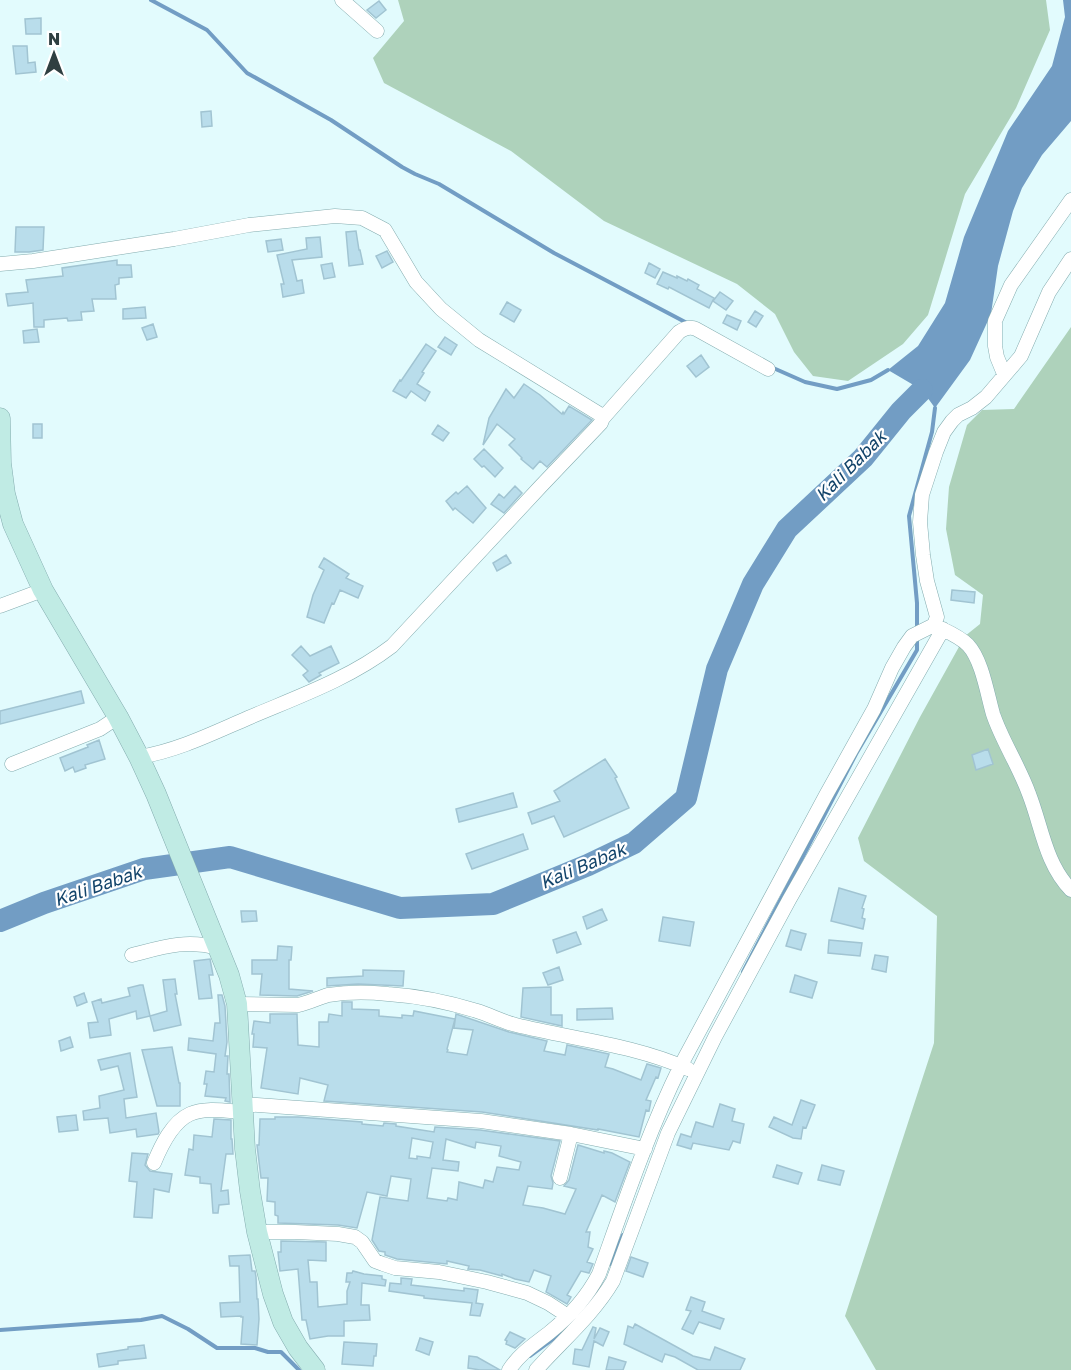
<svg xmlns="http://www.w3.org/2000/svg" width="1071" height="1370" viewBox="0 0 1071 1370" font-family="'Golos Text',sans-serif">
<rect width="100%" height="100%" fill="#e2fbfd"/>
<path fill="#aed2bb" d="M398,0H1046L1050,30L1016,108L965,194L928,315L903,344L848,381L813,376L794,352L775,314L737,284L604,221L511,151L384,83L373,58L404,21Z
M1071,327V1370H876L845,1316L934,1043L937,916L864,861L858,838L920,717L965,636L980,624L983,595L955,575L946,529L949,487L967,425L982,410L1014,409Z"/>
<path fill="#729dc4" d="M1063,0H1071V121L1042,155L1022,188L1013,211L998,266L991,314L970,360L935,408L922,390L888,370L918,346L945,303L964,237L1008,131L1052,66L1065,17Z"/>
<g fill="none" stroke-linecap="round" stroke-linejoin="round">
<path stroke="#729dc4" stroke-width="4" d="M151,0L207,30L247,73L331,120L402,167L415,174L439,184L554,253L687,323
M771,367L805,382L837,389L871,380L888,370
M917,629V603L909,516L932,432L935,408
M743,972L856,754L917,650V636
M610,1264L623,1235
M0,1330L141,1320L162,1316L188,1329L217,1348H255L268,1352H281L299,1370
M530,1356L567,1329"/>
<path stroke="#729dc4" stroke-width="22" d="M0,921L44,903L144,869L230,857L400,908L493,904L588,865L634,843L686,798L717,669L753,584L787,529L863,458L901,411L922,390"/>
</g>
<path fill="#b9ddeb" stroke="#a1c4d2" stroke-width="1.5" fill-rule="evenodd" d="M379,1L386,10L376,18L367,10Z
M41,18V34H26L25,19Z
M13,46H27L28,63L35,62L36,72L16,74Z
M211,111L212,126L202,127L201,112Z
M16,227H44L43,250L29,252H15Z
M356,231L359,250H360L363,264L349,266L346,232Z
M320,237L322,257L292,260L297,281L302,280L304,293L283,297L281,284H284L277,255L307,249L306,238Z
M281,239L283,250L268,252L266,241Z
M387,251L393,262L382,268L376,256Z
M117,260V265H131L132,277L119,278V284L115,285L116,299H92L94,311L81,312L82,320L68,321L67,318L44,320V327H34L33,303L8,306L6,294L28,292L26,280L63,276L62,268Z
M332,263L335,277L324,279L321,265Z
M649,263L660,269L655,278L645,273Z
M663,272L677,278V276L687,281L688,279L699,285L697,289L714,298L709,308L669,287L668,289L657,284Z
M720,292L733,301L726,310L713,301Z
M507,302L521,310L514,322L500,314Z
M145,307L146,318L123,319V309Z
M755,311L763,316L756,327L748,322Z
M727,315L741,321L737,330L723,323Z
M153,324L157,337L147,340L142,328Z
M37,329L39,342L24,343L23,331Z
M445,337L457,345L451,355L438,347Z
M426,344L436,351L422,372L424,373L417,384L430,392L425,401L411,391L406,398L393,391L400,380L401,381Z
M701,355L709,367L696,377L687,366Z
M524,384L540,395L562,414L563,412L564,414L569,406L592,420L547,467L540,461L533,469L521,459L522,458L509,445L515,439L497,424L483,445L489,418L506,389L514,398Z
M33,424H42V438H33Z
M438,425L449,433L443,441L432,434Z
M484,449L503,468L495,477L484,466L482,467L474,459Z
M467,486L486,508L473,523L455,508L453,510L446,501L456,492L458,494Z
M515,486L522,493L504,513L491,504L499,494L504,498Z
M506,555L511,563L497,571L493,563Z
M324,558L349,574L346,578L363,586L358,598L340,590L334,604L332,603L324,623L307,617L313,595L324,570L319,567Z
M952,590L975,592L974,603L951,600Z
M301,646L310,656L331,646L339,663L319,673L321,675L309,682L303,675L308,671L292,655Z
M81,691L84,703L0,724V711Z
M99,740L105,759L85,765L86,768L75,772L73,767L65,771L60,758L88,747L87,745Z
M988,749L993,764L976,770L972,755Z
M605,759L617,777L615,778L629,808L564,837L554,816L532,824L528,813L560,801L554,791Z
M513,793L517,807L459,822L456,809Z
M523,834L528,849L472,869L466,854Z
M839,888L866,896L862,908L864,909L862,918L865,919L863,929L831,921Z
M602,909L607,920L587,929L583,917Z
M241,911H256L257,921L242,922Z
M663,917L694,922L690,946L659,941Z
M791,930L806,934L801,950L786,946Z
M576,932L581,944L557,953L553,940Z
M829,940L862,943L860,956L828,953Z
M278,946L292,947L291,960H289V989L313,991L297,996L260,995L262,974H252V960H277Z
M875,955L888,957L886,972L872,969Z
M210,959L213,975H209L212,998L199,999L194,961Z
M559,967L563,980L548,985L543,973Z
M363,970L404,971L403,986L358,984L327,986V978L363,976Z
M795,975L817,982L812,998L790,992Z
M175,979L177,994H175L181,1025L154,1031L150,1016L167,1011L163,980Z
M140,985H143L150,1016L137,1019L136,1011L109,1019L111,1035L90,1038L88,1023L98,1022L92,1002L101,999L102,1003L130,996L128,988Z
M551,987V1015H562V1026L521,1017L523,988Z
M84,993L87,1002L77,1006L74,997Z
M218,995H222L225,1006L227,1042L225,1056H228L227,1074H229L230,1102L225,1101L226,1098L205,1096L207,1084H204L206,1071L214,1072L216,1054L188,1050L189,1038L213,1041L215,1023H220Z
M342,1002H352V1009L379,1010V1016L402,1018V1015L413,1016L414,1011L455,1019L447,1049L448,1050L447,1052L467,1055L473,1030L454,1028L456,1014L509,1032L547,1041L544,1051L565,1055L567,1045L609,1054L605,1067L613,1069L641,1080L647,1064L661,1068L658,1078L656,1077L646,1100L651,1101L649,1111L646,1110L639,1137L598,1129V1130L482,1112L324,1101L328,1085L300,1078L298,1094L261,1088L267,1048L253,1047L254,1034H252L254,1021L270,1023V1014H297L298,1045L319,1047V1022H328L329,1014L342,1016Z
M612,1008L613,1019L577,1020V1009Z
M70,1037L73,1047L61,1051L59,1041Z
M172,1047L179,1083H180V1106H157L142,1050Z
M130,1053L137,1097L124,1099L126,1118L156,1113L159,1132L158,1134L137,1137L136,1129L110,1133L108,1118L84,1120L83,1111L100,1108L99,1096L124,1090L118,1066L101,1070L98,1060Z
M801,1100L815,1105L806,1128L803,1127L801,1139L793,1138L769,1127L774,1117L792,1125Z
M720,1104L735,1109L732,1121L744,1124L740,1143L733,1141L729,1150L693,1143L691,1149L677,1145L681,1134L691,1137L696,1122L713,1127Z
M76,1115L78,1130L59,1132L57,1117Z
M275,1117H298L362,1122V1124L383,1126L384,1123L396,1124V1126L434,1132L435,1127L480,1130L560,1141L551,1176L553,1183L552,1189L528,1186L523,1205L543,1208L565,1214L576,1189L564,1186L569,1180L578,1145L604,1153V1151L612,1153L630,1162L615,1202L602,1195L586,1232H590L588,1247L593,1249L587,1262L593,1264L589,1273L581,1271L567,1295L571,1297L567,1304L546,1292L551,1276L534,1270L529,1282L515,1279L502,1274V1276L480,1270L468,1269L469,1266L447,1261V1264L397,1259L385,1255V1252L379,1251L372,1240L380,1197L408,1201L411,1179L391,1176L387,1196L367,1192L357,1228L338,1225L278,1223V1216L275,1215V1202L267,1201L268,1178H261L257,1145H259L260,1119H275ZM412,1138L433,1142L430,1158L417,1156V1159L409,1158ZM446,1139L475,1148L476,1142L501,1146L499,1156L521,1162L519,1170L497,1167L493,1182L485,1180L483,1188L459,1182L457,1200L448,1198L447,1201L427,1198L432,1168L458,1171L459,1162L443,1160Z
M214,1119L231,1120V1139H232L233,1154H226L221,1191L228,1190L229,1204L219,1205L218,1213H213L211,1184L200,1183V1177L185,1175L189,1149L193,1150L194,1135L212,1137Z
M132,1153L148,1154L145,1165L150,1171L172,1174L169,1192L154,1189L152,1218L134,1217L137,1182L129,1181Z
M777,1165L802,1173L798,1184L773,1177Z
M822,1165L844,1171L840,1185L818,1180Z
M281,1241L326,1242V1261L308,1260L310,1282H317L318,1307L347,1304V1291L350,1282H346L347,1273H352L353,1271L364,1274L382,1276V1279L386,1280L385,1286L362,1283L361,1305H369L370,1320L344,1321V1336H328L310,1339L306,1320H302L298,1269L280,1271L278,1252H281Z
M250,1255L252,1271H255L256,1277L257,1299H258L259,1319L257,1345L241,1344L243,1317H241V1316L221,1317L220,1303L240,1302L239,1266H230L229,1256Z
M631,1257L648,1263L643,1277L626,1271Z
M401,1278L412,1279L411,1285L464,1291V1288L478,1290L476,1303L483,1304L480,1316L470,1315L472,1303L424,1298V1296L389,1291L390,1283L401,1284Z
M691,1297L705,1302L702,1311L724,1319L720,1329L699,1322L693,1334L682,1329L691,1311L686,1310Z
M635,1324L693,1356L710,1360L715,1347L745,1359L740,1370H698L675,1357L665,1354L662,1362L624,1344L628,1326L633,1328Z
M593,1327L596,1328L594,1339L600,1328L609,1332L603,1346L594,1341L589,1367L573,1364L575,1349L582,1350Z
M510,1332L525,1339L515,1348L506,1344L507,1341L505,1340Z
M420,1338L433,1342L429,1355L416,1350Z
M344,1342L377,1344L376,1356H374L373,1366L342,1364Z
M144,1345L146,1358L118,1361V1364L99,1367L97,1354L128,1349V1347Z
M469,1356L477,1357L500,1370H480L468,1368Z
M609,1357L626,1362L623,1370H606Z"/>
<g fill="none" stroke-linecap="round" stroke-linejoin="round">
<defs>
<path id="street" d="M342,0L377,31
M0,264L33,261L174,239L249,225L335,216L362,218L385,230L416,282L441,309L479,340L601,415L603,418L601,423L541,486L392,646C349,679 297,697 248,718C213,733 177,751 139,757
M1004,374L997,357L995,346V321L1011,285L1071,200
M603,418L679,332C685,328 690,326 696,329L768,369
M0,606L43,590
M936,626C946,631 959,636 968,645C982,660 987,693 993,714C1002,741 1019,766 1029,794C1042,827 1045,863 1071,890
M12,764L100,729L118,717
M132,955C163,947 186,939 219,948
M237,1004L298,1005C309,1003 318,998 328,995C347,992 369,992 388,994C418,996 448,1002 477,1011C490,1015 503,1022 516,1025C573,1039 634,1045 688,1069
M243,1104L481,1121L571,1134L645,1149
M154,1163C161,1146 172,1122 190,1114C206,1107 227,1111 243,1112
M560,1178L571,1134
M257,1232H295L338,1234L355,1237L362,1242L375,1261L383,1264L395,1268L439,1272L487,1282L527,1293L548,1303L568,1316
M509,1370C520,1353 535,1344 550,1332C570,1316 587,1297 599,1274C624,1204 648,1132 681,1065L826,795L874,709L892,668L904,647L912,636L934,625L937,617L927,581L923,555L920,522L922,495L936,452L944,432L952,421L958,415L972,408L986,397L1021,356L1049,292L1071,259
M536,1370C562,1341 593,1315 613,1281L668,1133L715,1037L789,900L943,629"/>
<path id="secondary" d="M0,418L1,463L5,494L13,524L43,590L118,717L139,757L156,794L229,975L237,1004L245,1149L250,1191L257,1232L273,1294L283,1322L298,1348L315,1370"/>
</defs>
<use href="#street" stroke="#84acaf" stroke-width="15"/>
<use href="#secondary" stroke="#84acaf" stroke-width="21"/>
<use href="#street" stroke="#fff" stroke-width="14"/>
<use href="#secondary" stroke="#c0ebe4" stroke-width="20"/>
</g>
<g text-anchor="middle" stroke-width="4.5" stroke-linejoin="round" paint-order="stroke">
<g font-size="18" font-style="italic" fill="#13446a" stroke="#fff">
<text transform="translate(851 466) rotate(-45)" y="6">Kali Babak</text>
<text transform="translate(583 866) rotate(-23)" y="6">Kali Babak</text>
<text transform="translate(98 886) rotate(-19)" y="6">Kali Babak</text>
</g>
</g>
<g transform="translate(54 54)" stroke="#ffffff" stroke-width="4.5" paint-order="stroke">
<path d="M0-4.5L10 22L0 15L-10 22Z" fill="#2f3f41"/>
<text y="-9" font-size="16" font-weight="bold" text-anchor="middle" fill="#2f3f41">N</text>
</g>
</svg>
